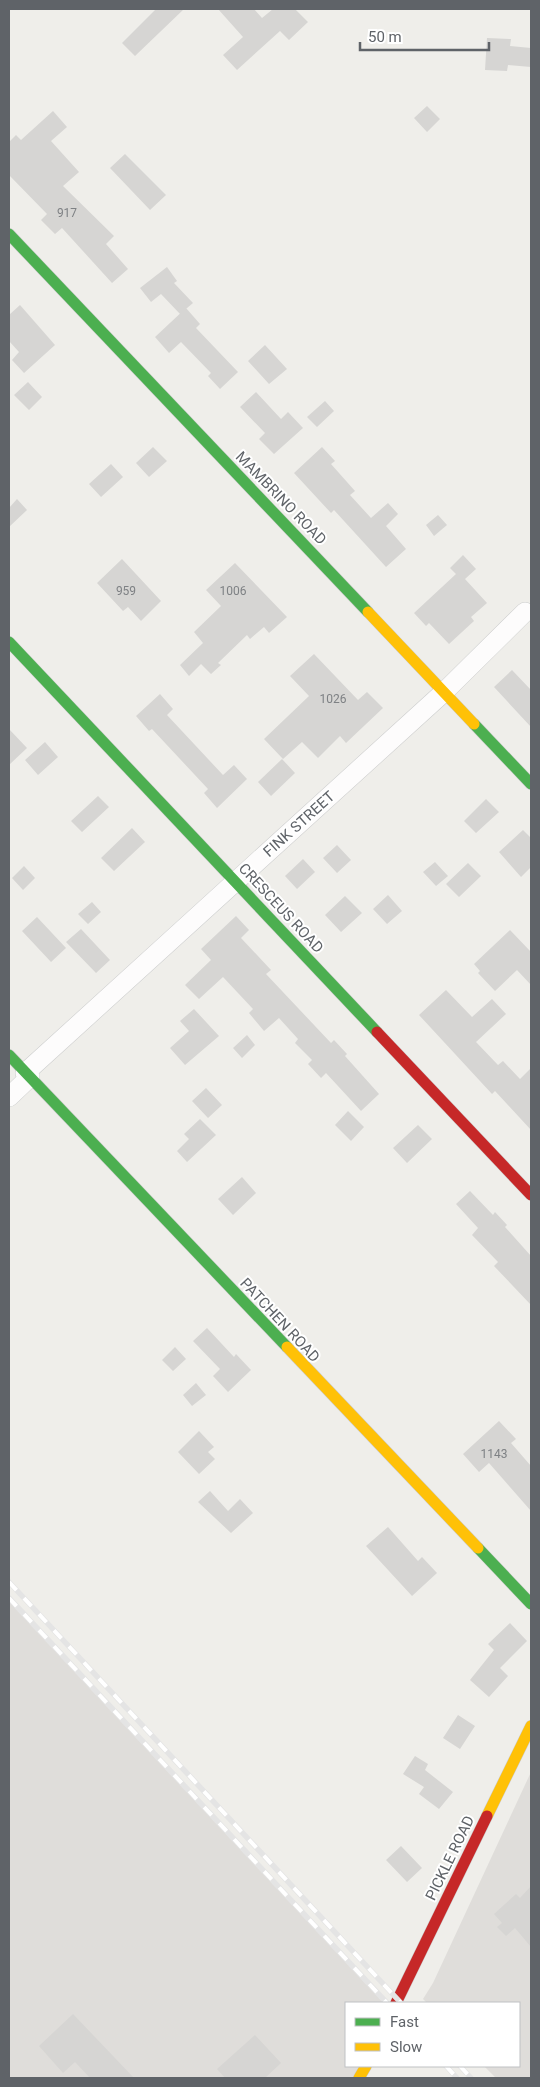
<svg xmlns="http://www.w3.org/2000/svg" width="540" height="2087" viewBox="0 0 540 2087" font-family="Roboto,sans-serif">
<rect width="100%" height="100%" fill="#efeeea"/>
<path fill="#dfddda" d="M9,1598L387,2003H346V2066H367L361,2078H9Z
M531,1772V2078H496L484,2066H519V2003H427L423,1999L433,1983Z"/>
<path fill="#d6d5d3" d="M156,9H184L135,56L122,43Z
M218,9H254L262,18L273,9H295L308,22L289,40L280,31L237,70L223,55L243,37Z
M487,38L511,39L510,46L531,48V67L508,65L507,71L485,70Z
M427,106L440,119L427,132L414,118Z
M53,111L67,127L51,141L79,172L63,186L114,236L106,244L128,269L112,283L62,228L55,234L41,220L47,214L9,175V142L16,135L21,140Z
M125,154L166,195L150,210L110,168Z
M167,267L177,281L174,283L193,303L180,314L161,294L151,302L140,288Z
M20,305L55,345L24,373L12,360L19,352L9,341V315Z
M186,308L200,324L196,328L238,372L220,389L208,376L211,373L181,342L169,353L155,337Z
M265,345L287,369L269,384L248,361Z
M28,382L42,397L29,410L14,395Z
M256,392L281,419L288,412L303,428L274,454L259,439L265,433L240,407Z
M325,401L334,411L317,427L307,417Z
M153,447L167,461L149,477L136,463Z
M322,447L335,461L331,464L355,491L350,495L371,518L388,503L398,514L386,526L406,549L386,567L334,510L331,513L294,473Z
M111,464L123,477L101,497L89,484Z
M17,499L27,510L9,527V508Z
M438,515L447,525L434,536L426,525Z
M463,555L476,569L465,579L487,603L471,617L474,621L449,644L429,623L426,626L414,613L456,574L450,568Z
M122,559L161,601L141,621L128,607L123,611L97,583Z
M235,563L287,617L269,633L264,627L250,639L247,635L218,663L221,665L211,674L201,664L189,676L180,665L203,643L194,632L221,606L206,590Z
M314,654L358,700L367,692L383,708L346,743L340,736L318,758L302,742L283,759L264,739L309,696L290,676Z
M512,670L531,690V727L494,687Z
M160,694L173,709L167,715L223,775L234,765L247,779L217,808L204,793L208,789L152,729L149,731L136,716Z
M9,729L27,748L9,765Z
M45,742L58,757L38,775L25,760Z
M282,759L295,773L271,796L258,782Z
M98,796L109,807L82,832L71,821Z
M486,799L499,812L476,833L464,821Z
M132,828L145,842L114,871L101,858Z
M523,830L531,838V867L521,877L499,852Z
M337,845L351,860L337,873L323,858Z
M303,859L315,872L297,889L285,876Z
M435,862L448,876L436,886L423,872Z
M468,863L481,876L459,897L446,884Z
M24,866L35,878L23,890L12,878Z
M388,895L402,911L387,924L373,909Z
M345,896L362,913L341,932L325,915Z
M92,902L101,912L88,924L78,914Z
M236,916L249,930L241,938L271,970L266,974L331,1043L334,1040L347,1054L345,1056L379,1094L361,1111L326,1073L321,1078L308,1064L312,1060L295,1043L298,1039L279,1018L264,1031L249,1013L253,1009L223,977L199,999L185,985L211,960L201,949Z
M37,917L66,948L51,962L22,931Z
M81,929L110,960L96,973L66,942Z
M510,930L531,952V985L517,970L495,991L478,973L480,971L474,964Z
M446,990L472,1017L492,999L506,1014L476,1042L498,1065L503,1061L520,1079L531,1068V1130L495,1091L492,1094L419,1015Z
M194,1009L219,1036L185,1065L170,1048L189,1031L180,1021Z
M247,1035L255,1045L242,1058L233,1048Z
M206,1088L222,1105L208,1118L192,1101Z
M348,1111L364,1127L351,1141L335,1125Z
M200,1119L216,1135L187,1162L177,1151L189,1139L184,1134Z
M418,1125L432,1139L407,1163L393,1148Z
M242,1177L256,1193L233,1215L218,1199Z
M470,1191L493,1215L495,1212L507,1225L505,1227L531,1256V1305L494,1266L498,1262L472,1235L478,1228L456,1204Z
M207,1328L234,1357L236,1354L251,1370L228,1392L213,1376L220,1369L193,1341Z
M175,1347L186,1359L173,1371L162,1360Z
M196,1383L206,1395L192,1406L183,1395Z
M499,1421L516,1439L511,1443L531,1466V1511L489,1463L479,1472L463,1454Z
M199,1431L214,1447L208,1452L215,1459L199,1474L178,1452Z
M210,1491L228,1511L240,1499L253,1513L231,1533L198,1502Z
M388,1527L418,1561L422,1557L437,1573L412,1596L366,1546Z
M510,1623L527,1641L500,1668L508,1676L489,1697L470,1680L494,1650L488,1644Z
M458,1715L475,1726L460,1749L443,1738Z
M415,1756L428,1764L425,1770L453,1792L439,1809L419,1794L424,1787L403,1774Z
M401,1846L422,1868L407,1882L386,1860Z
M531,1886V1947L515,1928L506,1936L497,1927L502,1923L494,1914L516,1894L520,1898Z
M73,2014L134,2078H90L75,2062L63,2073L39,2046Z
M255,2035L281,2063L265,2078H225L217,2069Z"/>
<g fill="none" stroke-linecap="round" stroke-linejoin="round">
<defs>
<path id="street" d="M25,1073L444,692L525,612
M9,1097L30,1077"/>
<path id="fast" d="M9,234L368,612
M9,642L377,1032
M474,724L531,784
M9,1055L287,1347
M478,1548L531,1604"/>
<path id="slow" d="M368,612L474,724
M287,1347L478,1548
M487,1816L531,1726
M359,2078L366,2066"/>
<path id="jam" d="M377,1032L531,1195
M396,2003L487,1816"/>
</defs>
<use href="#street" stroke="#cbcccc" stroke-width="20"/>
<use href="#fast" stroke="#cacacb" stroke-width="12"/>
<use href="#slow" stroke="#cacacb" stroke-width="12"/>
<use href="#jam" stroke="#cacacb" stroke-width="12"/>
<use href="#street" stroke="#fdfcfc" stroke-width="19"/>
<use href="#fast" stroke="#4caf50" stroke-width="11"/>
<use href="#slow" stroke="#ffc107" stroke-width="11"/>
<use href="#jam" stroke="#c62828" stroke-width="11"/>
<defs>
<path id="rail" d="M9,1582L401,2003
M9,1598L387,2003
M446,2066L457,2078
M460,2066L471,2078"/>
</defs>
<use href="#rail" stroke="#e4e4e4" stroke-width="5.5"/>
<use href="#rail" stroke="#fff" stroke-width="4" stroke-dasharray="11" stroke-linecap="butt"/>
</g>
<g text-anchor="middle" stroke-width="4" stroke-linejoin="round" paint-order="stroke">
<g font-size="12" fill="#7e8184">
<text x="67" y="217">917</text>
<text x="126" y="595">959</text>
<text x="233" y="595">1006</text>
<text x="333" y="703">1026</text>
<text x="494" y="1458">1143</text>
</g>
<g font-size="15" fill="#5f6368" stroke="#fff">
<text transform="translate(281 498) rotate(46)" y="5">MAMBRINO ROAD</text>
<text transform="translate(299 824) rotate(-42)" y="5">FINK STREET</text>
<text transform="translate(281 908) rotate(47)" y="5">CRESCEUS ROAD</text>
<text transform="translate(280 1320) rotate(47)" y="5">PATCHEN ROAD</text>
<text transform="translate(450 1858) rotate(-64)" y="5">PICKLE ROAD</text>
</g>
</g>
<rect width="540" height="2087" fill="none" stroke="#5f6368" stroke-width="20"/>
<rect x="345" y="2002" width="175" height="65" fill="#ffffff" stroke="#bfc1c3"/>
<rect x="355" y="2018" width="25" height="8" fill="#4caf50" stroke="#bfc1c3"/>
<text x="390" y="2027" font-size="15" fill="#5f6368">Fast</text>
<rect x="355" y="2043" width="25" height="8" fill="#ffc107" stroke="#bfc1c3"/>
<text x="390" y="2052" font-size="15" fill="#5f6368">Slow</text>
<path d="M360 42v8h129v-8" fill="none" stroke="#5f6368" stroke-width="2.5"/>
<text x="368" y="42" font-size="15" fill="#5f6368" stroke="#ffffff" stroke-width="4" paint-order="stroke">50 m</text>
</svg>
